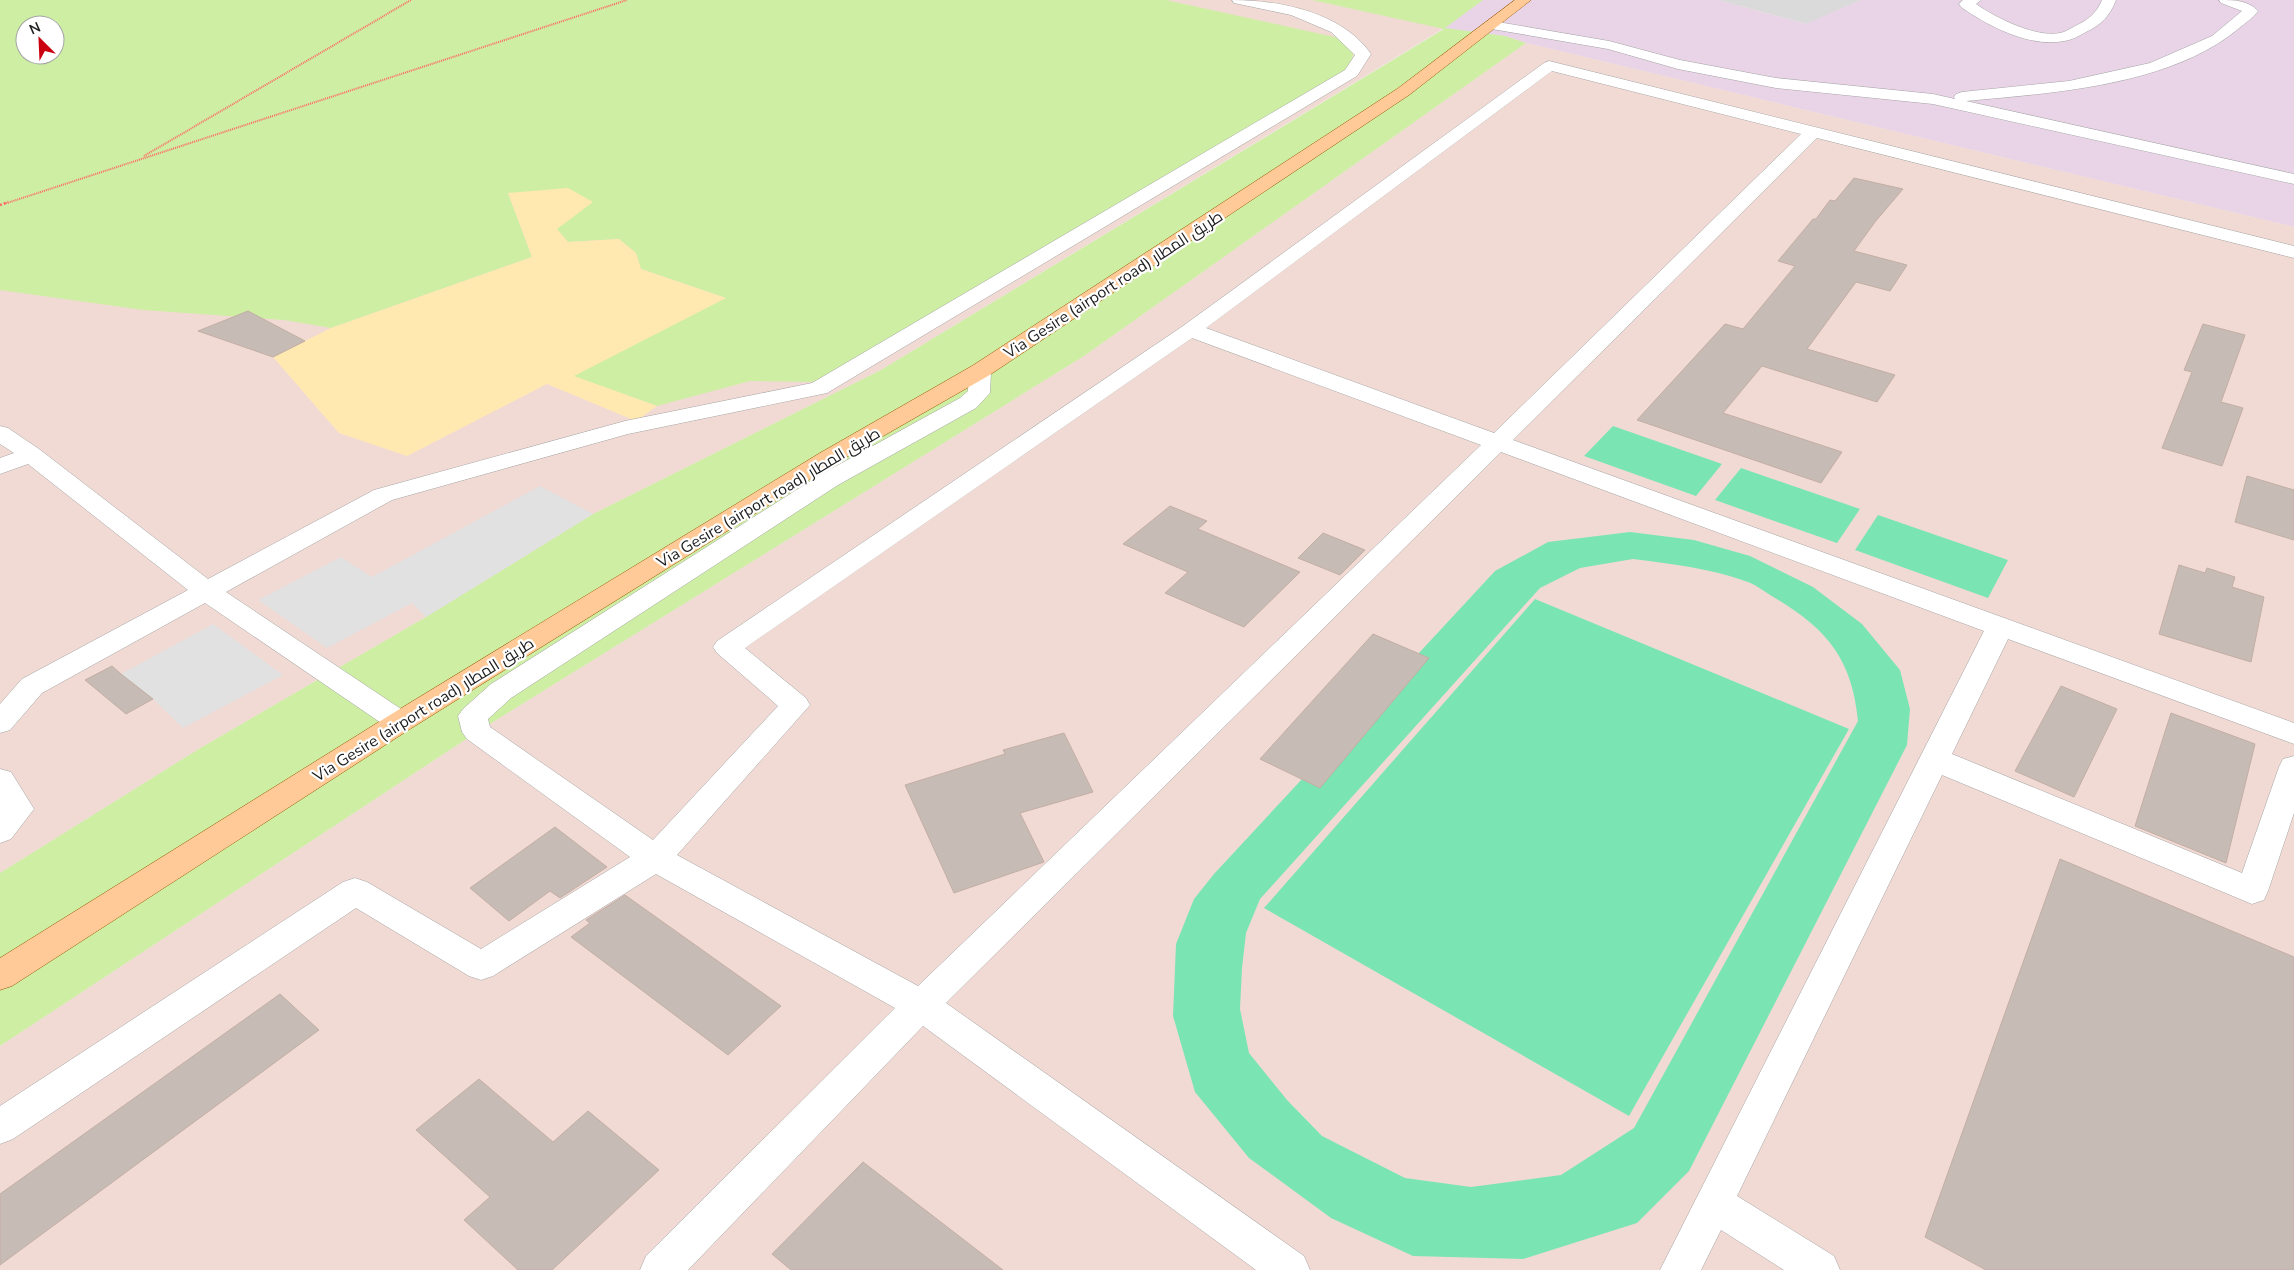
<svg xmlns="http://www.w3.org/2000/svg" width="2294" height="1270" viewBox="0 0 2294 1270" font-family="'Nunito Sans',Cairo,sans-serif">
<rect width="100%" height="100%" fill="#efeae2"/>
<path fill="#dbdada" d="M1718,0H1861L1807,24Z"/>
<path fill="#e9d3e7" d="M1483,0H1718L1806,24L1861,0H2294V227L1526,43L1505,36L1444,28Z"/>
<path fill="#f2dad4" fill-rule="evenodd" d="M0,0H1312L1444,28L881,370L593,514L426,617L202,747L0,873ZM25,25H55V55H25Z
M1526,43L2294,227V1270H0V1046L477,732L1084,356Z"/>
<path fill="#ceeea4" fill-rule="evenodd" d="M0,0H1166L1357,42L1346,78L817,382L750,381L657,406L569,375L726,298L641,269L636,253L619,239L568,242L557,230L508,193L532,257L331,328L284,320L143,310L0,290ZM25,25H55V55H25Z
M1312,0H1483L1445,28L1505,36L1526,43L1084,356L477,732L0,1046V873L202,747L426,617L593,514L881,370L1444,29Z"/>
<path fill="#ffe9b0" d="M568,188L593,202L557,229L568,242L619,239L636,253L641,269L726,298L574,376L657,406L636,421L547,384L407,456L339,433L273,357L331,328L532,257L508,193Z"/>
<path fill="#7ae5b3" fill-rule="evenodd" d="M1613,426L1722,464L1696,496L1584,456Z
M1741,468L1860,509L1837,543L1715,500Z
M1878,515L2008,560L1988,598L1855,550Z
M1630,532L1694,540L1750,556L1813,587L1862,624L1900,670L1910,709L1907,745L1689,1171L1637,1223L1523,1259L1413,1256L1331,1218L1249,1158L1195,1092L1173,1016L1176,944L1194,899L1214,874L1495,571L1548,542ZM1633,559C1671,564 1709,568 1745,581C1755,584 1765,592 1775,598C1827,629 1852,659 1858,721L1634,1128L1561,1175L1471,1187L1405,1178L1322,1136L1287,1100L1249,1053L1240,1009L1242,968L1246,933L1260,899L1540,588L1580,568Z
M1535,599L1849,729L1629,1116L1264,908Z"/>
<path fill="#e1e1e1" d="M540,486L593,514L426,617L412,603L327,648L258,600L341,557L372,577Z
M213,624L283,675L183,728L153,699L121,674Z"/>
<path fill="#c7bbb5" stroke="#c2aea3" d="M1854,178L1903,189L1875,222L1854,251L1907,265L1890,291L1856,282L1807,349L1895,375L1877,402L1762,366L1723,413L1842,452L1821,483L1637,420L1725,324L1743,329L1795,266L1778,261L1813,219H1816L1830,200L1835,201Z
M248,311L305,341L273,357L198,331Z
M2203,324L2245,335L2221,402L2243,408L2222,466L2162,448L2192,372L2184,370Z
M2247,476L2294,490V540L2235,522Z
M1170,506L1207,521L1198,529L1300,572L1244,627L1165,593L1188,572L1123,544Z
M1323,533L1365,550L1340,575L1298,558Z
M2179,565L2205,573L2207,568L2235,577L2232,587L2264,597L2251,662L2159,634Z
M1373,634L1429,658L1320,788L1260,759Z
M112,666L121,674L153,699L126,714L85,680Z
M2061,686L2117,709L2074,797L2015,771Z
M2171,713L2255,744L2226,863L2135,826Z
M1064,733L1093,792L1020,813L1044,862L954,893L905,785L1005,754L1003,750Z
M555,827L607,867L560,898L550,891L509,921L470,888Z
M2060,859L2294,957V1270H1986L1925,1237Z
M625,895L781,1006L728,1055L571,937L590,923L586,920Z
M280,994L319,1030L0,1265V1194Z
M479,1079L553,1142L588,1111L659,1170L552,1270H518L464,1220L490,1197L416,1130Z
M863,1162L1003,1270H791L772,1254Z"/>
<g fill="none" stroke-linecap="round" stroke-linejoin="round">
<defs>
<path id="minor" d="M1232,0C1279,0 1342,12 1371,54L1357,76L827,393L628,434L392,500L226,592L410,715L415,722L410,729L400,732L390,729L205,603L42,693L10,730L0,733V704L22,679L188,590L28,464L0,474V458L14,453L0,444V426L8,428L39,449L208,579L374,490L625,421L812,383L1345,70L1355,55L1331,32L1291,15L1234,3Z
M1963,0H1981L1976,4C1996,18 2036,38 2060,33C2065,32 2070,29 2075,26C2088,20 2096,14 2102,0H2116C2110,16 2101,25 2086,32C2079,36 2072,40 2064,41C2030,48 1988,26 1961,7L1959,4Z
M2219,0C2234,0 2248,0 2258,11C2253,18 2245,23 2238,29C2169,86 2052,93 1966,101L2294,174V184L1933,104L1776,88L1678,69L1608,49L1492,29L1485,25L1492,21L1609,41L1680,60L1776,78L1933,94L1955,99L1954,97L1956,94L1962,92L2069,81L2150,63L2212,36L2242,11L2221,3Z
M1549,61L2294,246V258L1817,138L1513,440L2294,723V744L2008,639L1952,754L2242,873L2279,767L2283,759L2294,756V813L2268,891L2264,900L2252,904L1942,775L1737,1196L1834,1256L1840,1270H1784L1721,1230L1701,1270H1660L1984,631L1501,452L946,1003L1304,1256L1310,1270H1256L923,1026L688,1270H640L646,1256L895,1008L656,874L493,976L481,980L469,976L356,908L13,1139L0,1144V1106L343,882L355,878L367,882L481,949L630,857L467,739L462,732L458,716L463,709L491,684L820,475L960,398L968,391L969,371L972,366L980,364L988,366L991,371L990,393L976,408L838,485L511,698L488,719L490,727L653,840L778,706L717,653L713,647L717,641L1183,326L1544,63ZM1552,71L1801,134L1494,433L1206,328ZM1192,338L1481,445L918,986L677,855L810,705L806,698L745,648Z
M0,769L11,772L34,809L11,839L0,843Z"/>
<path id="major" d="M1515,0H1531L1409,95L988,376L836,463L410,729L12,986L0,990V958L390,715L820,453L972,366L1397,89Z"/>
</defs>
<use href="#minor" stroke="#a4a4a4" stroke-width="1"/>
<use href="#major" stroke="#965800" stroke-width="1"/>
<path stroke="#ff6763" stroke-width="2" stroke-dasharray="1 1" stroke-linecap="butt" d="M144,156L411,0
M4,204L627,0"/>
<path stroke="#ff6763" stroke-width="2.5" stroke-dasharray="2 2" stroke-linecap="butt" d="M0,205L8,202"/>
<use href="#minor" fill="#fff" fill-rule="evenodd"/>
<use href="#major" fill="#ffca97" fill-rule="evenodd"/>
</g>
<g text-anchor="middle" stroke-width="4.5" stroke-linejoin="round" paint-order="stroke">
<g font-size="16" fill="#1d1d1d" stroke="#fff">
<text transform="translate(1113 284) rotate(-33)" y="6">Via Gesire (airport road) طريق المطار</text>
<text transform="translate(768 497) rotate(-31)" y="6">Via Gesire (airport road) طريق المطار</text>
<text transform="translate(423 709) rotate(-32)" y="6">Via Gesire (airport road) طريق المطار</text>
</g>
</g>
<g transform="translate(40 40) rotate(336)"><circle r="24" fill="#ffffff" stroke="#a5a5a5"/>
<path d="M0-4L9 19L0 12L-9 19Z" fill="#ca0011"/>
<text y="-8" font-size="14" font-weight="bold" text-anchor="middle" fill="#1d1d1d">N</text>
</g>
</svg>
